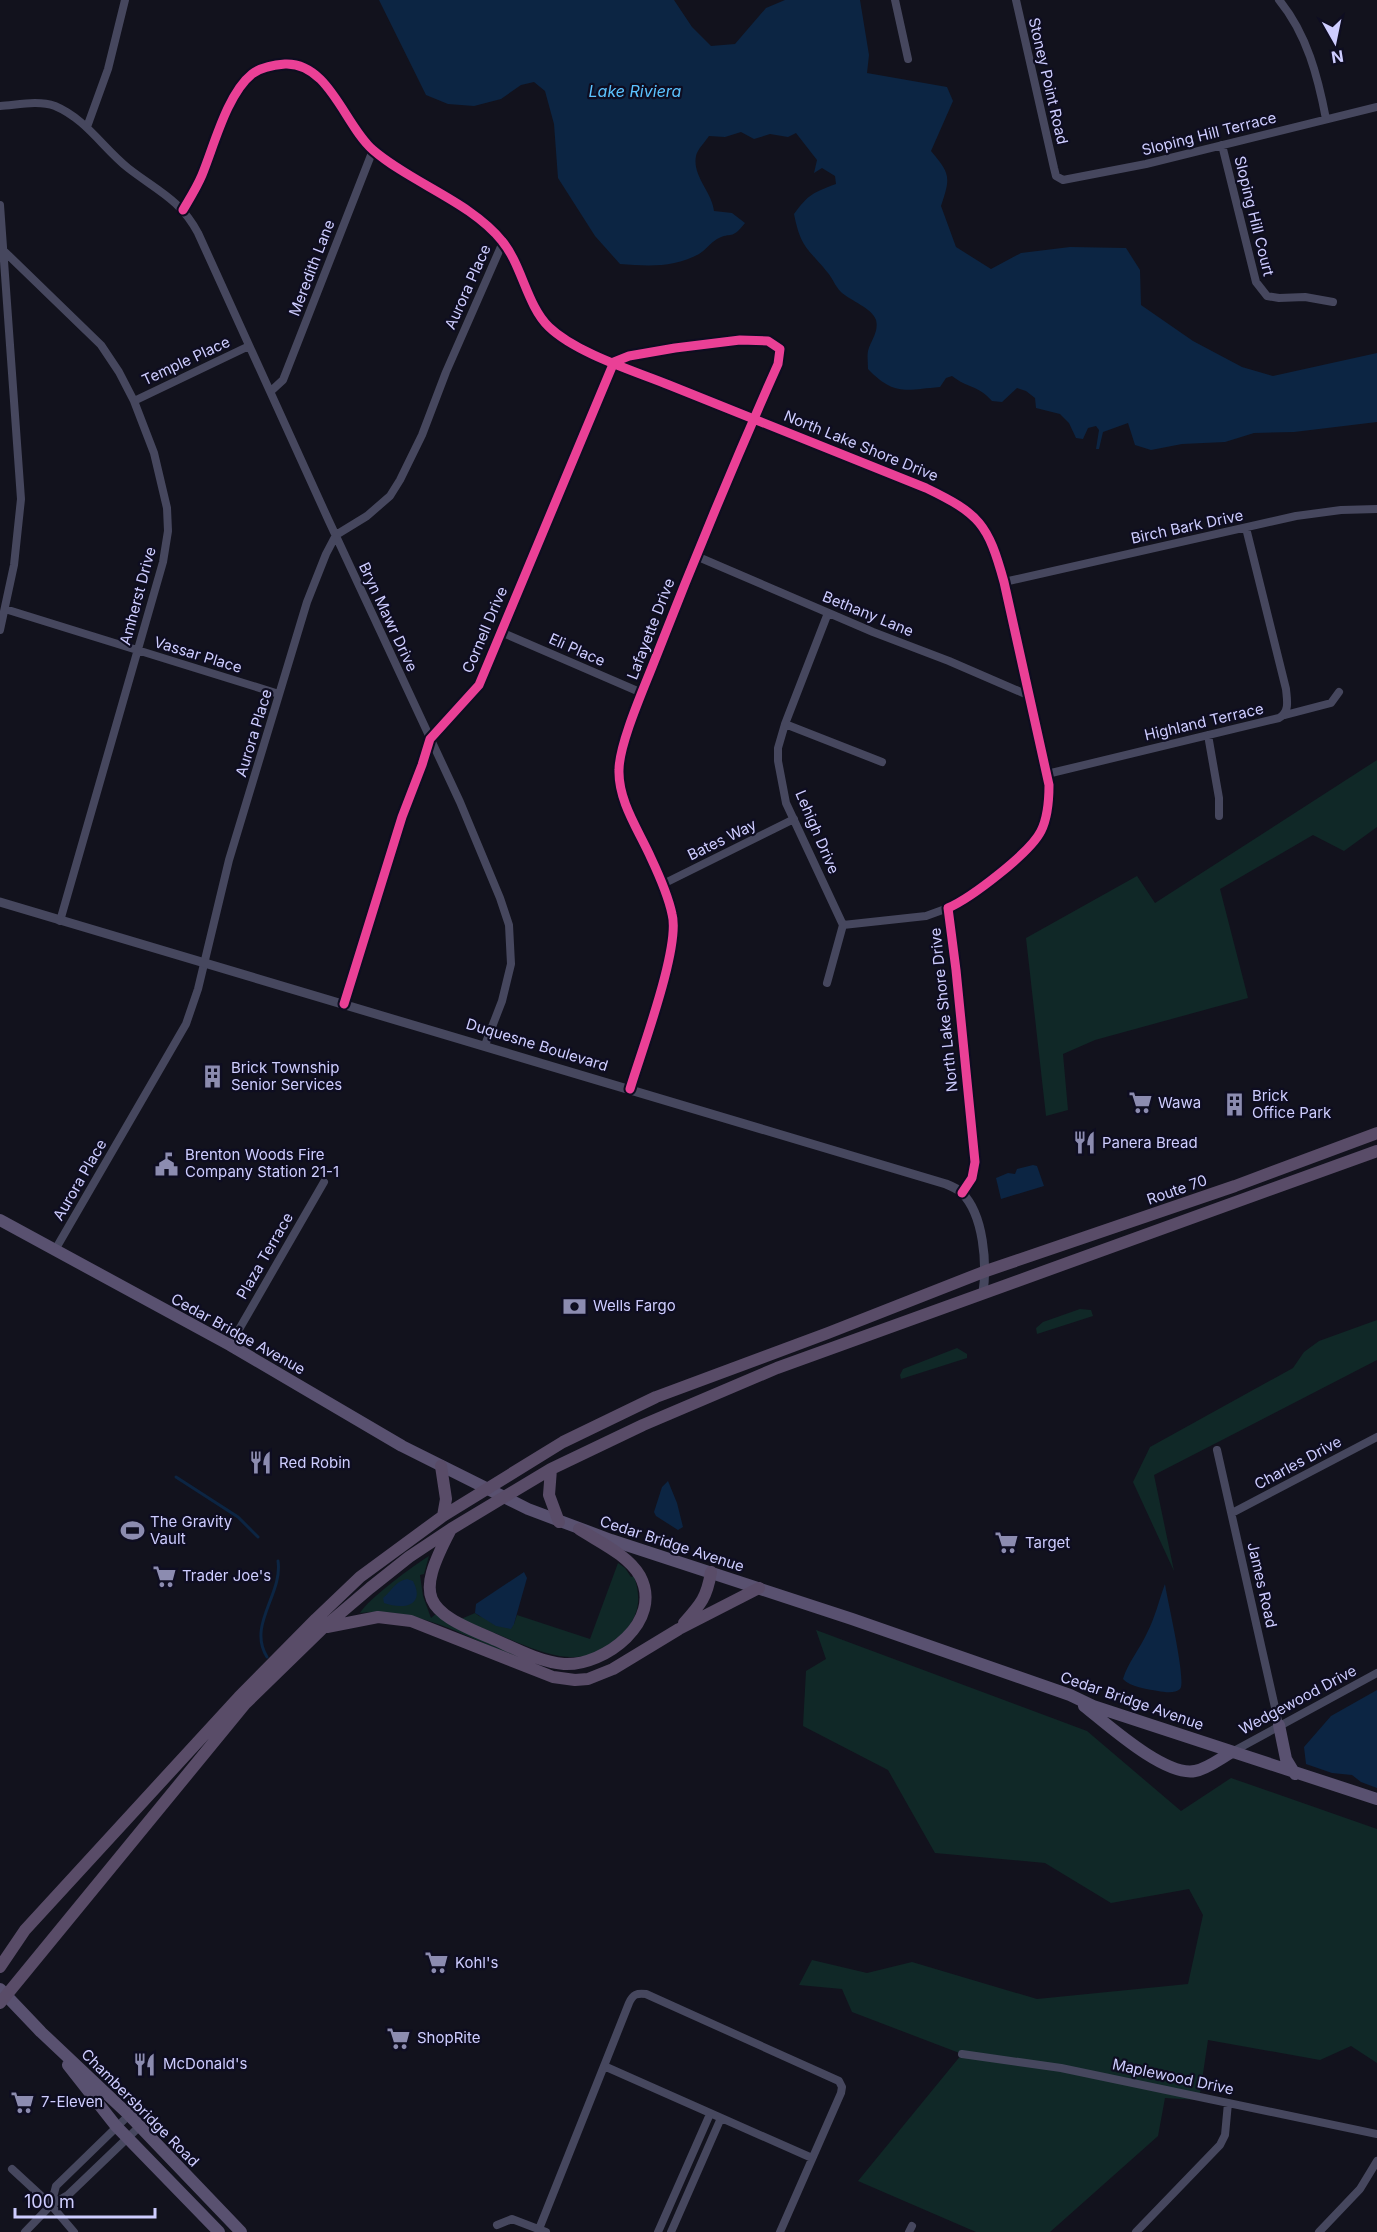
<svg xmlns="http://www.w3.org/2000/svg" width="1377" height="2232" viewBox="0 0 1377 2232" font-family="Inter,sans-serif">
<rect width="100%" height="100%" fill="#12121d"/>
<path fill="#102827" d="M1377,760V827L1344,851L1313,835L1220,889L1248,998L1095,1040L1063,1054L1068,1110L1046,1116L1026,938L1137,876L1155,903Z
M1080,1309L1091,1310L1093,1316L1037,1334L1036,1328L1043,1322Z
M1377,1320V1360L1154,1475L1174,1571L1133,1482L1150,1447L1293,1368L1304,1352L1319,1341Z
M957,1348L967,1354V1358L901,1379L900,1375L903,1369Z
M429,1556L424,1574L420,1575L423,1596L431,1618L436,1614L451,1626L518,1654L517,1658C467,1637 416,1606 360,1613C368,1599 414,1565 429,1556Z
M618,1563L625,1568L631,1577L634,1576C641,1597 640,1614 625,1631C590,1669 558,1659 516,1642C498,1634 479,1627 461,1619L475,1613L479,1616L514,1624L517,1615L590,1639Z
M816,1630L1087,1731L1181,1811L1231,1778L1377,1829V2063L1351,2046L1320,2060L1208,2040L1199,2100L1165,2098L1158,2136L1050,2232H976L858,2181L962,2054L852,2012L842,1989L799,1985L812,1960L867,1973L912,1962L1037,1999L1188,1984L1203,1915L1189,1889L1111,1903L1045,1863L935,1853L888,1770L803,1726L806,1671L826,1659Z"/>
<path fill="#0c2543" d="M379,0H674L692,27L711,46L735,44L766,8L785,0H860L869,55L867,73L947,87L953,101L931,151C950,174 951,176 941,206L956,247L991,269L1021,253L1070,247L1126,248L1140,270L1141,305L1193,341L1242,367L1273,376L1377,353V422L1294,432L1254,433L1225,442L1182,444L1151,450L1135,445L1128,423L1103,432L1099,449H1096L1099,430L1096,426L1088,428L1083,439L1076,438L1069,423L1060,414L1036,408L1035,398L1026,391L1017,388L1002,402L992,401C978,385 967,388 952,376L946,378L940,387C905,390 894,396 868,369C868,363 867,356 868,351C871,340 879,332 876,320C872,308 851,301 841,292C835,286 833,279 828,273C808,248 801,249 794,214C809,194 812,193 836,184L835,176L822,168L814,173L817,160L796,133L788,137L770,134L754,139L741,132L725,137L709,136C705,142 697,150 696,156C692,176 712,192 714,211L732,213L745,223C731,241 732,231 717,239C710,243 706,250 699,254C674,268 647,266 620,264L595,236L558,178L554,124L545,91L534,82L521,85L501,99L474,106L448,104L426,95Z
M1033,1165L1037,1166L1044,1186L1001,1199L996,1178L1008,1173L1015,1174L1017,1169Z
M668,1481L677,1503L683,1527L678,1530L656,1516L654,1512L662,1487Z
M524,1572L527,1578L514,1624L511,1629L496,1626L475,1613L476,1604Z
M407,1579L413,1581C426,1606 403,1610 384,1603L383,1598C391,1592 395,1581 407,1579Z
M1165,1584C1167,1599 1187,1682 1180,1689C1175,1694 1164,1692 1158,1691C1147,1689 1130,1687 1123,1679C1128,1662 1140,1649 1147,1633C1155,1618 1159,1600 1165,1584Z
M1377,1690V1788L1361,1782L1352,1775L1332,1773L1306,1764L1304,1747L1331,1716Z"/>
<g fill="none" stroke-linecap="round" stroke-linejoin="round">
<path stroke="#0c2543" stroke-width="3" d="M176,1477L238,1517L258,1537
M267,1657C247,1625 283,1594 278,1561"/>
<path stroke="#46475e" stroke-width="8" d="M895,0L908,59
M1016,0L1054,168L1056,176L1063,180L1146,164L1377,107
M1279,0C1307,34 1318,77 1326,119
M0,106C17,105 38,100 55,106C86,119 103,148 128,168C156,190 180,199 198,233L328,519L460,802L500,898L509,925L511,964L502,1001L485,1045
M87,127L108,69L125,0
M1222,145L1256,282L1267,296L1279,298L1305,297L1333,302
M0,205L21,499L14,565L0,630
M183,210C190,198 197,187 202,175C214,146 227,94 252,74C261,67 273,65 285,64C329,62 345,126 373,150C411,183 471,202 502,241C522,265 527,306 549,327C576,353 634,371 669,385C754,419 840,453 926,488C980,514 988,524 1004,582L1049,785C1049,800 1048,817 1041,831C1030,853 971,898 948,908L956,970L975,1162L972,1178L962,1193
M4,251L101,345L119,372L134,401L154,453L167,508L168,531L163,562L60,921
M271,391L283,380L373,150
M134,401L249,346
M696,556L873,632L949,661L1030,696
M1004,582L1296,516L1341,510L1377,509
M5,609L279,694
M828,613L785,724L778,748V761L786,803L843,925
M501,632L642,693
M1285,715L1331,703L1339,692
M785,724L882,762
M1208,735L1219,798V816
M1047,774L1279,718C1290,712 1287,700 1286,689L1246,528
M661,885L794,819
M843,925L926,916L948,908
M827,983L843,925
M344,1004L402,817L422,765L430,739L479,685L614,362L629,356L675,348L740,340L768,341L780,349L778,364C734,463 693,562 654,662C644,688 619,744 619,770C618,801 639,831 651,858C659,875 668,895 672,914C681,946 641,1052 630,1089
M55,1250L186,1024L198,989L229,860L307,602L326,554L336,535L367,516L390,496L400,480L422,435L446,372L503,242
M230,1345L324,1182
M1217,1450L1279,1725
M1232,1513L1377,1437
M1232,1752L1377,1673
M962,2054L1061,2068L1377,2134
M604,2066L629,2003C633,1994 637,1993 646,1994L839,2081L842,2087L841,2093L780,2232
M12,2169L51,2205L74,2232
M51,2205L56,2186L129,2115
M497,2225L512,2219L546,2232
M539,2229L604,2066L812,2158
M25,2232L51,2205L68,2195L140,2126
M658,2232L710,2114
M671,2232L721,2118
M909,2232L912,2226
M1136,2232L1220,2145L1225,2135L1228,2103
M1319,2232L1360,2189L1377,2161"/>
<path stroke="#46475e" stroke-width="9" d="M0,902L946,1184C951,1186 958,1189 962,1193C984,1215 987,1264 983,1293"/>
<path stroke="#595170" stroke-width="12" d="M0,1220L230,1345L402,1446L528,1509L611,1540L852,1619L1070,1695L1093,1706L1377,1799
M1084,1706C1107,1724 1165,1777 1195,1771C1207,1769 1221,1758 1232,1752
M1279,1725L1286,1759L1295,1774
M0,1989L41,2032L129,2115L241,2232
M68,2065L116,2126L219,2232"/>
<path stroke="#594c68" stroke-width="12" d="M441,1466L446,1499L443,1516
M551,1469L549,1495L559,1522
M450,1531C415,1598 423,1610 491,1638C514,1648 539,1662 564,1664C605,1666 664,1621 640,1576C628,1555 599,1542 579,1529
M684,1623C701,1604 707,1597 711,1572
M327,1627L378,1617L411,1621L553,1677L575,1680L588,1679L613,1669L679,1629L759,1588
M0,1967L25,1930L239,1697L316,1619L360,1577L443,1516L563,1442L656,1397L828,1333L986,1271L1235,1186L1377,1133
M0,2003L245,1704L323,1628L370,1588L409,1557L451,1529L551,1469L643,1425L777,1368L1377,1151"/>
<defs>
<path id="cycleway" d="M183,210C190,198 197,187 202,175C214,146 227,94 252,74C261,67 273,65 285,64C329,62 345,126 373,150C411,183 471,202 502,241C522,265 527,306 549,327C576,353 634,371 669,385C754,419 840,453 926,488C980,514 988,524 1004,582L1049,785C1049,800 1048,817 1041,831C1030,853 971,898 948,908L956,970L975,1162L972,1178L962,1193
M344,1004L402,817L422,765L430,739L479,685L614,362L629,356L675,348L740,340L768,341L780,349L778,364C734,463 693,562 654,662C644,688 619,744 619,770C618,801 639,831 651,858C659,875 668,895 672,914C681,946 641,1052 630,1089"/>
</defs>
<use href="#cycleway" stroke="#0e0d21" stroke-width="13"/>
<use href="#cycleway" stroke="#ea4096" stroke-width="9"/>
</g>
<defs>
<symbol id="building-bare" viewBox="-9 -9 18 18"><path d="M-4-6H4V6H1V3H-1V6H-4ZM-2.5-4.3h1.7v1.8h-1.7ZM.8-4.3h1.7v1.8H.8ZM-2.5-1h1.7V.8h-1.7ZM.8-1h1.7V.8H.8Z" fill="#8c8cb0" stroke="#0e0d21" stroke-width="2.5" paint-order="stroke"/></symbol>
<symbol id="supermarket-bare" viewBox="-9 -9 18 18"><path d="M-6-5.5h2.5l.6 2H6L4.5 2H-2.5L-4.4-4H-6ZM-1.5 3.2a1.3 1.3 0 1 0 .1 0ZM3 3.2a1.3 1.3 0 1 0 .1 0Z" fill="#8c8cb0" stroke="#0e0d21" stroke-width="2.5" paint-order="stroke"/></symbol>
<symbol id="restaurant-bare" viewBox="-9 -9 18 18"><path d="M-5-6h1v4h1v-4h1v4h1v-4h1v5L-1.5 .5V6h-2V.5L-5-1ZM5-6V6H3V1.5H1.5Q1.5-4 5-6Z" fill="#8c8cb0" stroke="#0e0d21" stroke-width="2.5" paint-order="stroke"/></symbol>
<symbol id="civic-bare" viewBox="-9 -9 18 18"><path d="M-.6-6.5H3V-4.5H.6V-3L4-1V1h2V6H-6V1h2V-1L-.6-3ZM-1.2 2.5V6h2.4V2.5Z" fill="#8c8cb0" stroke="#0e0d21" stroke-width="2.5" paint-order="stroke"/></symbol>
<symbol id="bank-bare" viewBox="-9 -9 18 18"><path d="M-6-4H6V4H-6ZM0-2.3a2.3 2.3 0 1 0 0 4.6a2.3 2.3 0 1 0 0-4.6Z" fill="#8c8cb0" stroke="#0e0d21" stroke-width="2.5" paint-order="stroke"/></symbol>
<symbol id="stadium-bare" viewBox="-9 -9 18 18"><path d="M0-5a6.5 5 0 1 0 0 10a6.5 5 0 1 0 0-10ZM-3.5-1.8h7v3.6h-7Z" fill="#8c8cb0" stroke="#0e0d21" stroke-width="2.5" paint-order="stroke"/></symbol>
</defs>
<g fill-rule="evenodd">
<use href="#building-bare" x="196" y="1060" width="33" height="33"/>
<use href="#supermarket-bare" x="1124" y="1086" width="33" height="33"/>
<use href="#building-bare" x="1218" y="1088" width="33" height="33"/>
<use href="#restaurant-bare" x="1068" y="1126" width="33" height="33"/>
<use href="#civic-bare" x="150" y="1148" width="33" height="33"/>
<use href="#bank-bare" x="558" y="1290" width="33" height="33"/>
<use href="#restaurant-bare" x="244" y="1446" width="33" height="33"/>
<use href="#stadium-bare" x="116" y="1514" width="33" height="33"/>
<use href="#supermarket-bare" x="990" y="1526" width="33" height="33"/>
<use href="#supermarket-bare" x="148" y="1560" width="33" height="33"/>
<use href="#supermarket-bare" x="420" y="1946" width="33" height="33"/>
<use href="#supermarket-bare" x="382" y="2022" width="33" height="33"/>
<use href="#restaurant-bare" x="128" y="2048" width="33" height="33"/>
<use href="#supermarket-bare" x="6" y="2086" width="33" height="33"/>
</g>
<g text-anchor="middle" stroke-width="4.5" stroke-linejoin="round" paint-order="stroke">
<g font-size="15" fill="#cecdff" stroke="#0e0d21">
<text transform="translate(1048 81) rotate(77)" y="5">Stoney Point Road</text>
<text transform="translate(1209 134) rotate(-14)" y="5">Sloping Hill Terrace</text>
<text transform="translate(1254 216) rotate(76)" y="5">Sloping Hill Court</text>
<text transform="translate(312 268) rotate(-69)" y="5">Meredith Lane</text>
<text transform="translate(468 287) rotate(-66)" y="5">Aurora Place</text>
<text transform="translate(186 361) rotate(-25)" y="5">Temple Place</text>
<text transform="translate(861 446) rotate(22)" y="5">North Lake Shore Drive</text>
<text transform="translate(1187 527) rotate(-12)" y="5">Birch Bark Drive</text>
<text transform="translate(138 596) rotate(-75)" y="5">Amherst Drive</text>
<text transform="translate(868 614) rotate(22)" y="5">Bethany Lane</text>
<text transform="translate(388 617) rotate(65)" y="5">Bryn Mawr Drive</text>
<text transform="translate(651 629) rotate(-69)" y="5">Lafayette Drive</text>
<text transform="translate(485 630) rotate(-67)" y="5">Cornell Drive</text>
<text transform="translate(577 650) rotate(24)" y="5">Eli Place</text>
<text transform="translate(198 655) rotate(17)" y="5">Vassar Place</text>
<text transform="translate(1204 722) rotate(-13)" y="5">Highland Terrace</text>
<text transform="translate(254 733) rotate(-73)" y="5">Aurora Place</text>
<text transform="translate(817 832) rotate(67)" y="5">Lehigh Drive</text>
<text transform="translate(722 840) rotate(-26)" y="5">Bates Way</text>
<text transform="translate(944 1010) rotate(-96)" y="5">North Lake Shore Drive</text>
<text transform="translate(537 1045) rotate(17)" y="5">Duquesne Boulevard</text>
<text transform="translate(80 1180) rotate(-60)" y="5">Aurora Place</text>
<text transform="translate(1177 1190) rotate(-19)" y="5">Route 70</text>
<text transform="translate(265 1256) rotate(-60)" y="5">Plaza Terrace</text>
<text transform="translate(238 1334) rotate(29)" y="5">Cedar Bridge Avenue</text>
<text transform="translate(1298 1463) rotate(-28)" y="5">Charles Drive</text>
<text transform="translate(672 1544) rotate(18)" y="5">Cedar Bridge Avenue</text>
<text transform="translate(1262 1585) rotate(77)" y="5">James Road</text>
<text transform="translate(1298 1700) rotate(-28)" y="5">Wedgewood Drive</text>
<text transform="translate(1132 1701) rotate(19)" y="5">Cedar Bridge Avenue</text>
<text transform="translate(1173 2077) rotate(12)" y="5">Maplewood Drive</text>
<text transform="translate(140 2108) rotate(45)" y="5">Chambersbridge Road</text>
</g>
<g font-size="15" fill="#cecdff" stroke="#0e0d21" text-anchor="start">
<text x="231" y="1073">Brick Township<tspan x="231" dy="17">Senior Services</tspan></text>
<text x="1252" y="1101">Brick<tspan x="1252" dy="17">Office Park</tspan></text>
<text x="1158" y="1108">Wawa</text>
<text x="1102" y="1148">Panera Bread</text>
<text x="185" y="1160">Brenton Woods Fire<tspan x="185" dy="17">Company Station 21-1</tspan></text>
<text x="593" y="1311">Wells Fargo</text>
<text x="279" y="1468">Red Robin</text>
<text x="150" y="1527">The Gravity<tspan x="150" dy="17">Vault</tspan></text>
<text x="1025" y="1548">Target</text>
<text x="182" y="1581">Trader Joe's</text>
<text x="455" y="1968">Kohl's</text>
<text x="417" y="2043">ShopRite</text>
<text x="163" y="2069">McDonald's</text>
<text x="41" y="2107">7-Eleven</text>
</g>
<g font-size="16" font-style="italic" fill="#5bc3ff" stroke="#0e0d21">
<text x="635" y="97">Lake Riviera</text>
</g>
</g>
<g transform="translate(1335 42) rotate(171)" stroke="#0e0d21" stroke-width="4.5" paint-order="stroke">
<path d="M0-4.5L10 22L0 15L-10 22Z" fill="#cecdff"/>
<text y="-9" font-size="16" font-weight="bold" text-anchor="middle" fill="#cecdff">N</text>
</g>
<path d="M15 2208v9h140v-9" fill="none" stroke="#cecdff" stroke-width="3"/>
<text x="24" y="2208" font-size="18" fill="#cecdff" stroke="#0e0d21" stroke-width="4.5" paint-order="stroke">100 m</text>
</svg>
